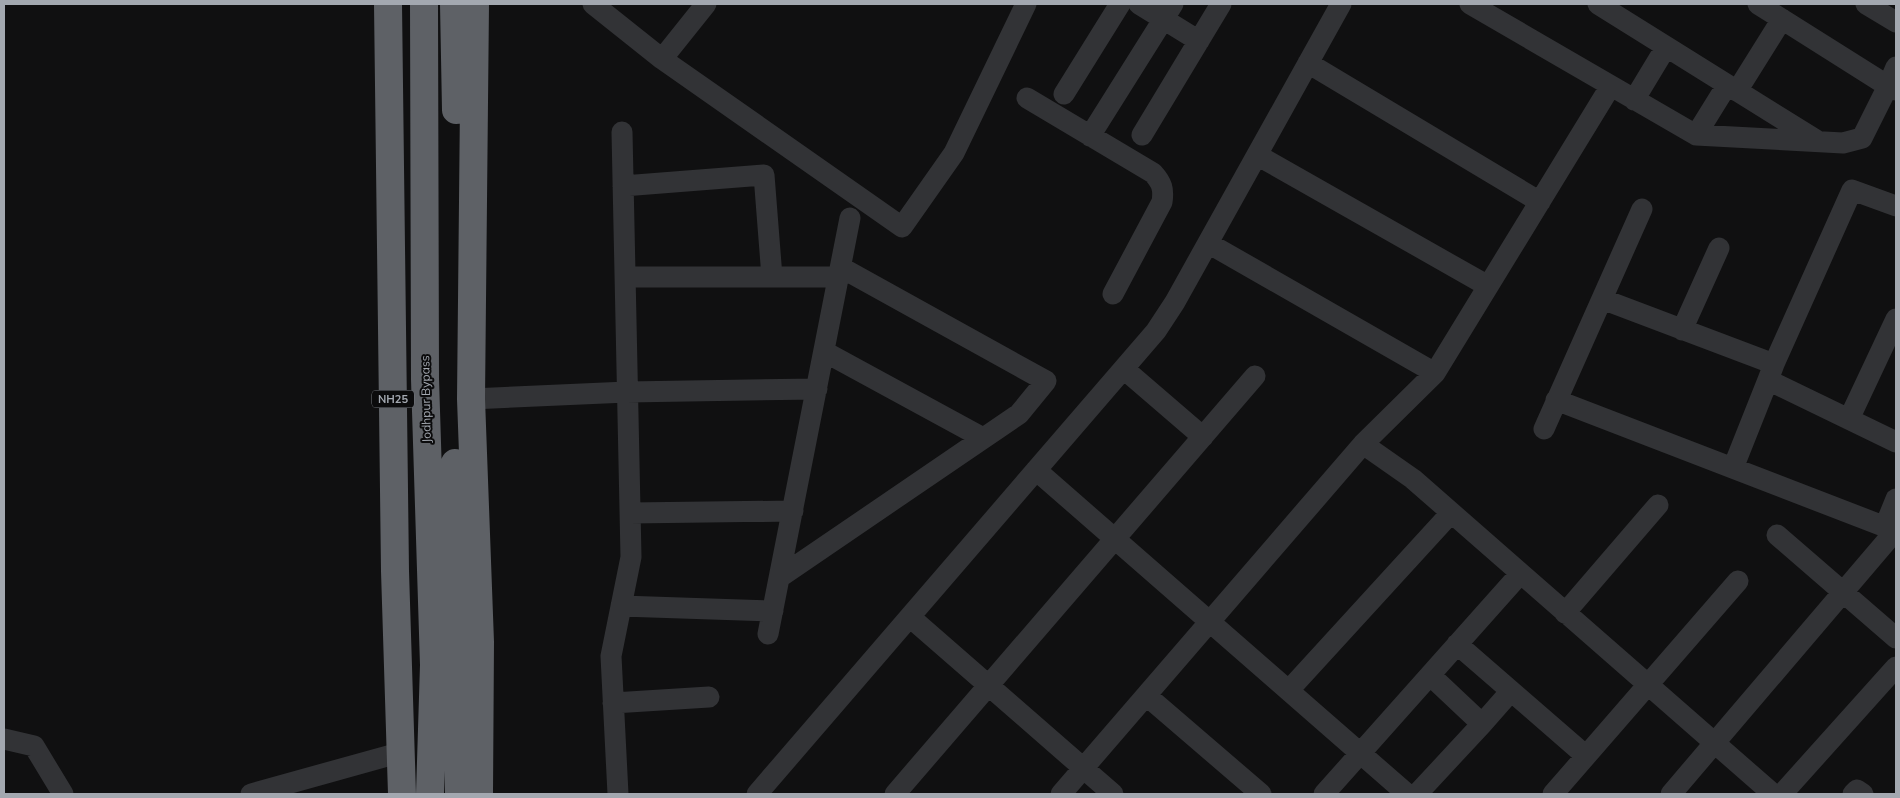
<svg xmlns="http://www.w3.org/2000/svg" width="1900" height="798" viewBox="0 0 1900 798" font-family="Mulish,sans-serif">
<rect width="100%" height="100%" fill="#101011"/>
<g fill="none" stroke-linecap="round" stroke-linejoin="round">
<path stroke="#323336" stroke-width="21" d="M593,4L662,59L902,227L954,153L1026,4
M1139,4L1199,41
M1470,4L1696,135L1843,143L1862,138L1888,86L1758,4
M1598,4L1816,140
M1866,4L1896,22
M662,59L706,4
M1308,63L1540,202
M1896,67L1888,86L1896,90
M1737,91L1782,19
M1064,94L1120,4
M1027,98L1153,173C1162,183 1164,189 1162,202L1113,294
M1634,100L1666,47
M1142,135L1221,4
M1696,135L1727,85
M1090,136L1173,4
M1257,155L1488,286
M623,186L764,175L772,277
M1208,243L1435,373
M625,277H840
M1602,299L1774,364L1768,380L1896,442
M1682,330L1719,248
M825,352L983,438
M1774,364L1852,190L1896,206
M1124,369L1203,437
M471,399L627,392L817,389
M1556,400L1896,531
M1849,419L1896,319
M1544,429L1642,209
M1363,444L1413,479L1773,794
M1733,468L1768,380
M1036,470L1407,794
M630,513L793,511
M1885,526L1896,499
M1777,535L1896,638
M780,577L1019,414L1046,381L842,268
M621,606L773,611
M1565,613L1658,505
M910,617L1113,794
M768,634L850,218
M1457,644L1586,756
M1289,690L1451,513
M1147,696L1261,794
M613,703L709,697
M1482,724L1511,691
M4,739L34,746L63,794
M251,794L402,752
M618,794L611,656L631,557L622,132
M757,794L1156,331L1175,302L1341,4
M895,794L1255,376
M1061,794L1363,444L1435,373L1610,87
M1324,794L1520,574
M1417,794L1482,724L1430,675
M1553,794L1738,581
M1671,794L1896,530
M1782,794L1896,667
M1853,794L1857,790L1863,794"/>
<path stroke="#5e6166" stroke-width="28" d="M388,4L395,571L402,794
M424,4L425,379L434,665L430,794
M454,4L456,110
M475,4L471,399L480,642L479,794
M455,463L459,794"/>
</g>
<g text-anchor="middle" stroke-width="4" stroke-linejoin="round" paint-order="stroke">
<rect fill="#0b0b0c" stroke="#75797f" stroke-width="1" x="372" y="390.5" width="42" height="17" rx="4"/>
<g font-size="11" font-weight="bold" fill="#a3a8b0">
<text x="393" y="403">NH25</text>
</g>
<g font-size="12" fill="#a3a8b0" stroke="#0b0b0c">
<text transform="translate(426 399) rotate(-91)" y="4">Jodhpur Bypass</text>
</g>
</g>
<rect width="1900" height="798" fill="none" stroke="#a3a8b0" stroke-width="10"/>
</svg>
